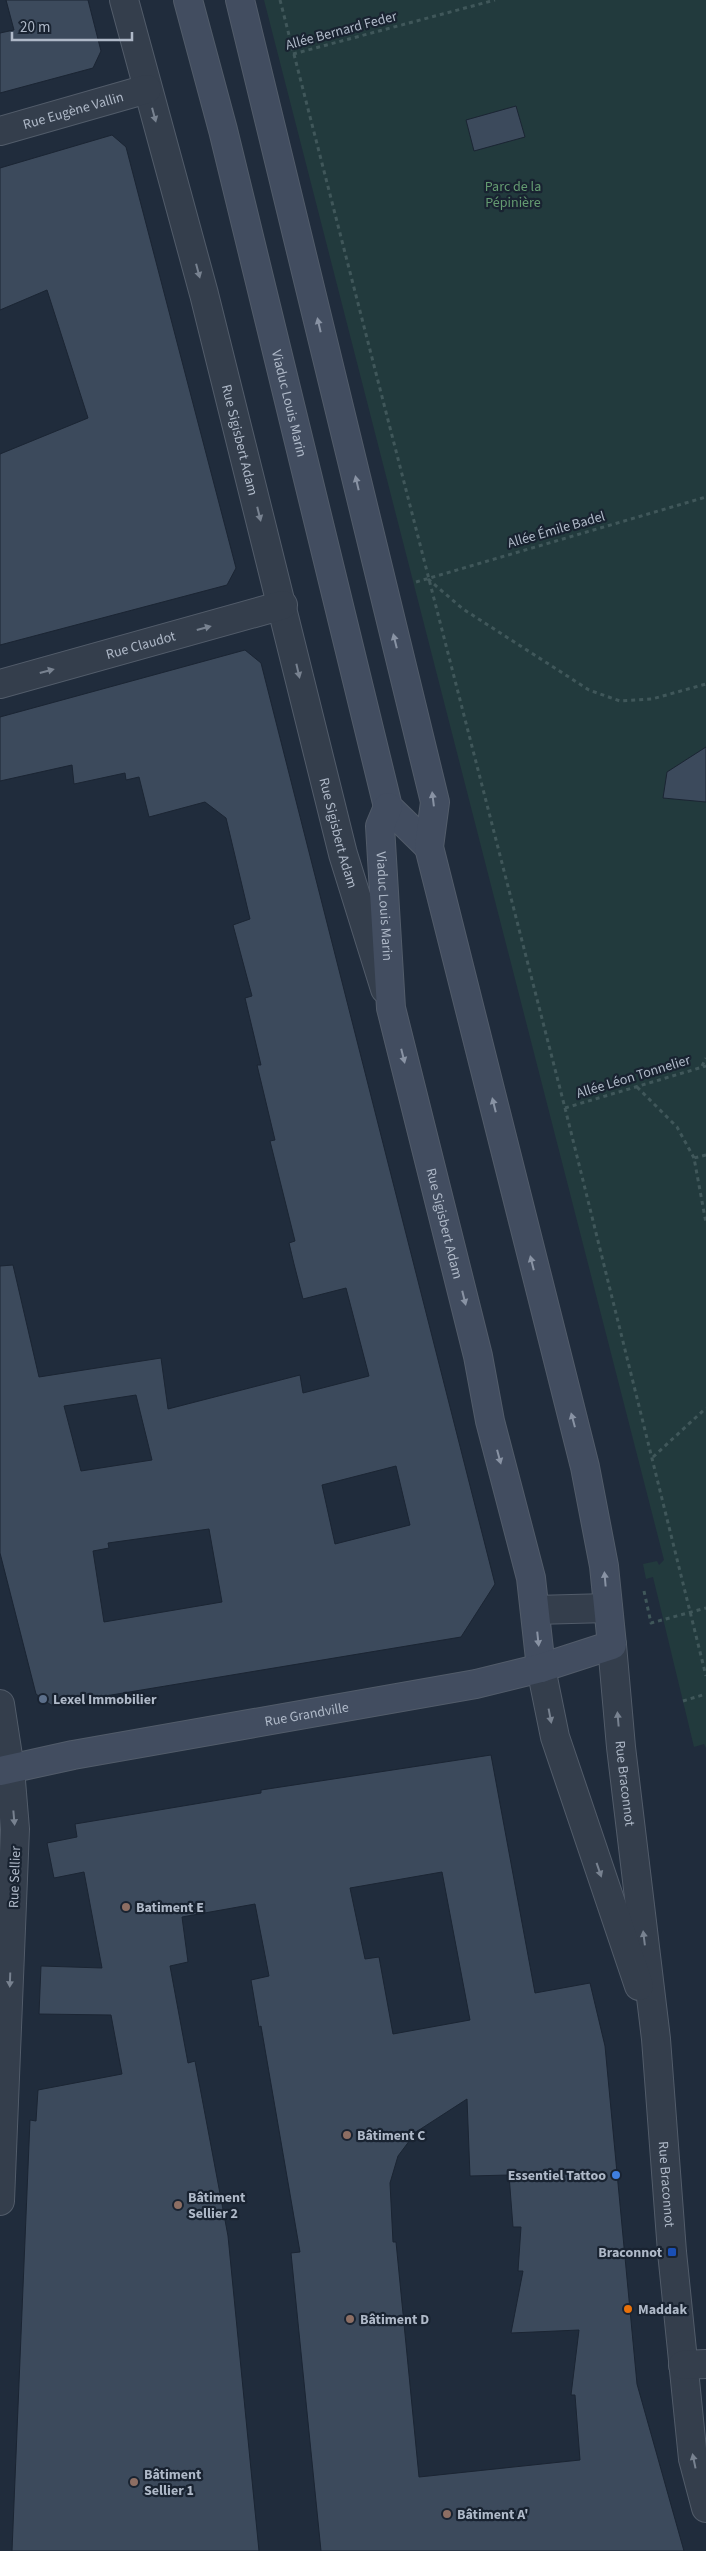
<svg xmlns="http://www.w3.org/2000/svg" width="706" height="2551" viewBox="0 0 706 2551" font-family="'Source Sans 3',sans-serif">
<rect width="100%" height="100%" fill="#202c3c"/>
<path fill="#223a3d" d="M264,0H706V1748L704,1744L694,1747L653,1577L646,1579L643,1564L657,1561L659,1565L664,1560Z"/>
<path fill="#3c4a5c" stroke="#1b2533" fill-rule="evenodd" d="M6,0H88L101,51L93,68L0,93V33L14,30Z
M516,106L525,137L474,151L466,120Z
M112,135L126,147L236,568L227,585L0,645V454L88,418L47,290L0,310V168Z
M245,650L261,663L495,1584L461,1637L51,1705L36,1694L0,1553V1266L13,1265L39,1377L161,1358L168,1409L300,1375L303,1393L369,1376L346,1288L303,1299L294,1264L289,1243L295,1241L270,1141L275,1140L257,1065H261L245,998L252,996L233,925L250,919L226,818L205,802L149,817L139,777L126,780L125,773L74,784L72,765L0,781V717ZM136,1395L152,1460L81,1471L64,1406ZM396,1466L410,1525L335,1544L322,1485ZM209,1529L222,1602L104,1622L93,1551L109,1548L108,1543Z
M706,747V802L663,798L667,772Z
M491,1755L535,1993L590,1983L605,2046L637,2384L684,2551H321L291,2253L300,2252L261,2026L259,2027L251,1980L269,1976L255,1904L182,1917L188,1962L170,1966L188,2063L195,2061L228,2236L259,2551H12L30,2120L36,2121L38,2090L122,2074L111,2015L39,2014L41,1966L102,1968L84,1872L54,1878L47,1843L77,1837L75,1824L261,1793V1790ZM442,1872L470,2020L393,2034L379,1957L365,1959L350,1888ZM467,2099L470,2176L509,2175L513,2227H521L518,2271H523L511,2333L579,2330L571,2395H575L580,2460L419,2477L396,2242H393L390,2183L398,2156L416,2132Z"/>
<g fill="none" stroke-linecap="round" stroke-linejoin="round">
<defs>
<g id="minor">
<path id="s1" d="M124,0L204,294L343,854L385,989"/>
<path id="s2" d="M0,131L147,89"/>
<path id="s3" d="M0,684L283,605"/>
<path d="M535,1610L608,1608"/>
<path id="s4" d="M612,1645L621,1747L656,2039L672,2252L693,2459L706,2508"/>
<path d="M541,1668L555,1737L639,1986"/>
<path d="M0,1704L10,1769L15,1829L0,2201"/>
<path d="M683,2365L706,2364"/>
</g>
<g id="secondary">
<path id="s5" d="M188,0L223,130L388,807L429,847"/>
<path id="s6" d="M388,807L380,826L391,1008L478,1356L490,1421L531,1578L541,1668"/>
<path id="s7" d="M0,1771L73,1755L476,1684L541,1668L612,1645L604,1566L585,1467L429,847L435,802L240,0"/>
</g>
</defs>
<use href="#minor" stroke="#525c6a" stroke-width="30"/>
<use href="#secondary" stroke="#525c6a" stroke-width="30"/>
<path stroke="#40575a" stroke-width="3" stroke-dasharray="4 4" stroke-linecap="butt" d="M280,0L565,1108L706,1676
M293,54L495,0
M428,579L463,609L589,690L620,701L652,699L706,684
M416,582L706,497
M702,1066L706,1058
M637,1087L677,1127L694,1158
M565,1108L706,1066
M706,1155L694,1158L706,1223
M653,1457L706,1408
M644,1591L651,1623L706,1608
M683,1701L706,1694"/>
<use href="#minor" stroke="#343e4c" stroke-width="28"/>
<use href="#secondary" stroke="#424d60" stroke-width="28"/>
</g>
<defs><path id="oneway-solid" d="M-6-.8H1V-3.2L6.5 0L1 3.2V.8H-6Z" transform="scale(1.25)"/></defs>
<g fill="#788290">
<use href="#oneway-solid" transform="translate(154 115) rotate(75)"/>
<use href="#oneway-solid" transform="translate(198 271) rotate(75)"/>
<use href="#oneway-solid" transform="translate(259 514) rotate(76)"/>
<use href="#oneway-solid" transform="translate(204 628) rotate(-15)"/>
<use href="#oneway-solid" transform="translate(47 671) rotate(-15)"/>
<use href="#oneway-solid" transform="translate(298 671) rotate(77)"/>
<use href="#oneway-solid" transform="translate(550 1716) rotate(79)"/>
<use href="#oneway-solid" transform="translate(618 1719) rotate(-95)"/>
<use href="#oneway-solid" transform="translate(14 1818) rotate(85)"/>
<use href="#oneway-solid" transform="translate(599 1870) rotate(71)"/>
<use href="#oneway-solid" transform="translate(644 1938) rotate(-97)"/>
<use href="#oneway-solid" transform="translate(10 1980) rotate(92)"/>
<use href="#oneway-solid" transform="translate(694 2461) rotate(-102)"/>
</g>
<g fill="#8993a4">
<use href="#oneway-solid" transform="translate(319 325) rotate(-103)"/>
<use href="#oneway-solid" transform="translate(357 483) rotate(-103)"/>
<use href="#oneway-solid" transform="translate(395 641) rotate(-104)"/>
<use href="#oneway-solid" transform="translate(433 799) rotate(-97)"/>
<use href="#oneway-solid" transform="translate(403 1056) rotate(76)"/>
<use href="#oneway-solid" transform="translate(494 1105) rotate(-104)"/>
<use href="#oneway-solid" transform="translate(532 1263) rotate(-104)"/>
<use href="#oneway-solid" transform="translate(464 1298) rotate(76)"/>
<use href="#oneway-solid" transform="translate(573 1420) rotate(-105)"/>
<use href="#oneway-solid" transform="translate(499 1457) rotate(75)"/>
<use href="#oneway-solid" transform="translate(605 1579) rotate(-95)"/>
<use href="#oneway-solid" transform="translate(538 1639) rotate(84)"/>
</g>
<circle fill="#5c6f8a" stroke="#192331" stroke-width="2" cx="43" cy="1699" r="5"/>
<g fill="#8d6e63" stroke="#192331" stroke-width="2">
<circle cx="126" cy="1907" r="5"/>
<circle cx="347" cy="2135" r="5"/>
<circle cx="178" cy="2205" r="5"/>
<circle cx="350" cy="2319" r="5"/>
<circle cx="134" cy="2482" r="5"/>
<circle cx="447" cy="2514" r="5"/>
</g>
<circle fill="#3f7fe0" stroke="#192331" stroke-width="2" cx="616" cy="2175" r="5"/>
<rect fill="#1a4fb4" stroke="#192331" stroke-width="2" x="667" y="2247" width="10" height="10" rx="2.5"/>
<circle fill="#e8710a" stroke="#192331" stroke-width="2" cx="628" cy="2309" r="5"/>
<g text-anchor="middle" stroke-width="4.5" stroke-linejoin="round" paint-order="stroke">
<g font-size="14" fill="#afb9c8" stroke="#192331">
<text transform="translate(341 30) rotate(-15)" y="5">Allée Bernard Feder</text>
<text dy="5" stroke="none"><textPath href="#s2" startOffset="76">Rue Eugène Vallin</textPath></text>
<text dy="5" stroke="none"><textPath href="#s5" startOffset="416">Viaduc Louis Marin</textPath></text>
<text dy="5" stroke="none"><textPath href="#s1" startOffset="455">Rue Sigisbert Adam</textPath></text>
<text transform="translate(556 529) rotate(-16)" y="5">Allée Émile Badel</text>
<text dy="5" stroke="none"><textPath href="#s3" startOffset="146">Rue Claudot</textPath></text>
<text dy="5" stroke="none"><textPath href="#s1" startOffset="860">Rue Sigisbert Adam</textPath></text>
<text dy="5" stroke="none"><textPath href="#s6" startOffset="101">Viaduc Louis Marin</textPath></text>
<text transform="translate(633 1076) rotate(-17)" y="5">Allée Léon Tonnelier</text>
<text dy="5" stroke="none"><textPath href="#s6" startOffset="425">Rue Sigisbert Adam</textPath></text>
<text dy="5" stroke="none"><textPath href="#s7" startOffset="312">Rue Grandville</textPath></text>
<text dy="5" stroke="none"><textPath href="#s4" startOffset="139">Rue Braconnot</textPath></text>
<text transform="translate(14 1877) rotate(-88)" y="5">Rue Sellier</text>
<text dy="5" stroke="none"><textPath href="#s4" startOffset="542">Rue Braconnot</textPath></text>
</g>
<g font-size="14" fill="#649b71" stroke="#192331">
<text x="513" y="191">Parc de la<tspan x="513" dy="16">Pépinière</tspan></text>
</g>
<g font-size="14" font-weight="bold" fill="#afb9c8" stroke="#192331" text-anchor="start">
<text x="53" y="1704">Lexel Immobilier</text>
<text x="136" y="1912">Batiment E</text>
<text x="357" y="2140">Bâtiment C</text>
<text x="606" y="2180" text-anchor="end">Essentiel Tattoo</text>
<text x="188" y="2202">Bâtiment<tspan x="188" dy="16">Sellier 2</tspan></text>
<text x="662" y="2257" text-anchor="end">Braconnot</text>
<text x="638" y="2314">Maddak</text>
<text x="360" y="2324">Bâtiment D</text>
<text x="144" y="2479">Bâtiment<tspan x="144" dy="16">Sellier 1</tspan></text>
<text x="457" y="2519">Bâtiment A'</text>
</g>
</g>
<path d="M12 32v8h120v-8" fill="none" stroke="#afb9c8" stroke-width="2.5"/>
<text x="20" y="32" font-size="15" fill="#afb9c8" stroke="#192331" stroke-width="4" paint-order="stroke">20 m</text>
</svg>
